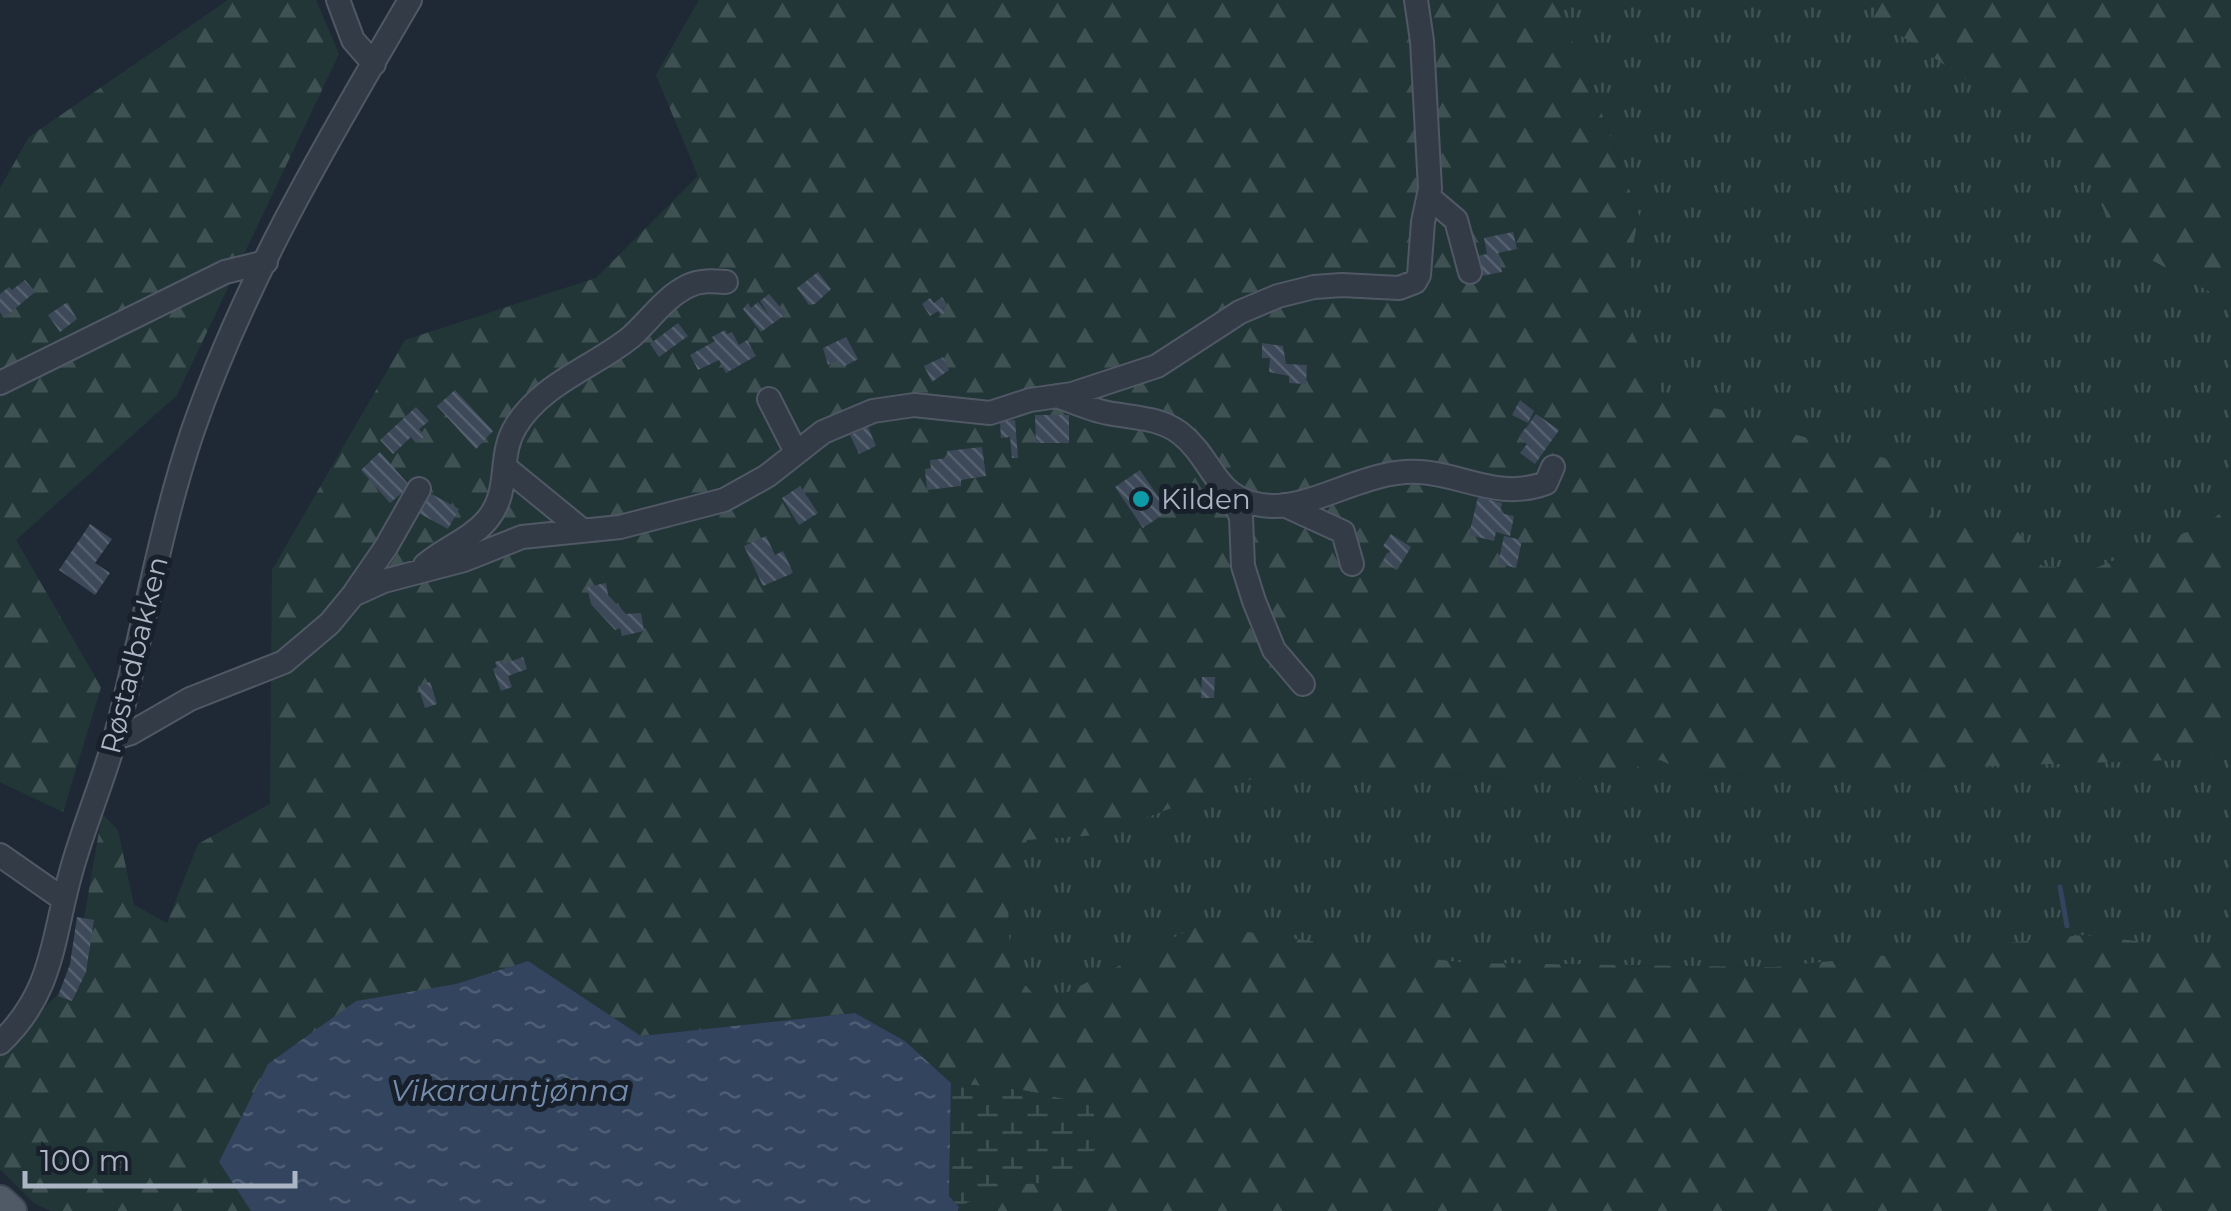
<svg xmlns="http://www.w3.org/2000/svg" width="2231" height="1211" viewBox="0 0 2231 1211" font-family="Montserrat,sans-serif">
<defs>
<pattern id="grass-tufts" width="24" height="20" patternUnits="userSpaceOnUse" patternTransform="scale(2.5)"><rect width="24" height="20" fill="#223638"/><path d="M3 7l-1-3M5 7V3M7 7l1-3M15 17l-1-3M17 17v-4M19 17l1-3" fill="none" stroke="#3f5153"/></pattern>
<pattern id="forest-firs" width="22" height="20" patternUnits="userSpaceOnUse" patternTransform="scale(2.5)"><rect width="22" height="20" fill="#223638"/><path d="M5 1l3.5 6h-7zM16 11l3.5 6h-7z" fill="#3f5153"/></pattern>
<pattern id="wetland-marsh" width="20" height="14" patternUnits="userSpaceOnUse" patternTransform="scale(2.5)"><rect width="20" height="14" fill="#223638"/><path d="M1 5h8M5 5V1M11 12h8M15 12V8" fill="none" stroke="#3f5153"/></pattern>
<pattern id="water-ripples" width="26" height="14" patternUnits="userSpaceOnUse" patternTransform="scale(2.5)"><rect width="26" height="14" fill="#32445e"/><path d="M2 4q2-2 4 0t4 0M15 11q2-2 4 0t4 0" fill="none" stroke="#4d5d73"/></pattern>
<pattern id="building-back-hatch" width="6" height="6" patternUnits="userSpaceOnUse" patternTransform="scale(2.5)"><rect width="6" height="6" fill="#3d4959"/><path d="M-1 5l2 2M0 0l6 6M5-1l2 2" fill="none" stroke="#56616f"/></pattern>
</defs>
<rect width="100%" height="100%" fill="#1f2936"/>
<path fill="url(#grass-tufts)" d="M1555,0H1882L1874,17L2079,155L2118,242L2231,303V504L2207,524L2090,570L2042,566L2009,519L1934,518L1774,429L1727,411L1664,397L1620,307L1639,215L1591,84Z
M2231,750V952L1774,967L1463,963L1198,926L1043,1005L1010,968L1008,898L1027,840L1097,835L1274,771L1596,779L1660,760L1696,776L2176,760Z"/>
<path fill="url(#forest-firs)" d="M228,0H316L339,54L177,395L16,540L101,687L63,812L0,782V188L29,137Z
M699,0H1555L1591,84L1639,216L1620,307L1664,397L1727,411L1774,429L1903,463L1934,518L2009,519L2042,566L2090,570L2207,524L2231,504V750L2176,760L1695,776L1660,760L1596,779L1274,771L1097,835L1027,840L1008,898L1010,968L1043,1005L1198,925L1463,963L1774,967L2084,935L2231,952V1211H959V1207L999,1186L1066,1181L1093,1105L1022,1090L951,1083L905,1041L855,1013L641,1036L528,962L456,984L219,1162L251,1211H51L34,1203L0,1169V1046L35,1018L74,977L102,814L118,830L134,905L167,923L198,844L270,804L272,570L405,340L596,278L698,176L656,75Z
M1882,0H2231V303L2118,242L2079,155L1873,17Z"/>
<path fill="url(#wetland-marsh)" d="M951,1083L1022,1090L1093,1105L1097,1147L1066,1181L999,1186L959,1207L949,1196Z"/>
<path fill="url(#water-ripples)" d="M528,961L641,1036L855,1013L905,1041L951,1083L949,1196L959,1207L958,1211H251L219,1162L268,1064L356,1001L456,984Z"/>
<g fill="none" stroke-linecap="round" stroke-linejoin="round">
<path stroke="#32445e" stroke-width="5" d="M2060,887L2067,926"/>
</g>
<path fill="url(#building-back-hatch)" d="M1513,232L1517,249L1498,253L1502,272L1481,276L1477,256L1487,254L1484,238Z
M818,272L831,289L815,304L809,305L797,288Z
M25,280L35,292L4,318L0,312V294L9,287L12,290Z
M769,294L786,314L761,332L743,309L748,303L751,308L758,302L769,315L760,301Z
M942,297L947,305L943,308L946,312L941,315L938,311L930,316L922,304L930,298L934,303Z
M66,303L77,319L60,332L48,315Z
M678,323L688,336L659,357L650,344Z
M725,330L727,334L732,332L739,345L747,340L756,356L726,373L719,360L698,370L690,355L715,341L712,337Z
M846,337L858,359L845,366L842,367L838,360L828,365L823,348Z
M1262,343L1283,346L1286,364L1307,365L1306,384L1289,383V376L1269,372L1270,358H1262Z
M943,357L949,370L932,382L924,366Z
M455,390L493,431L476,449L437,406Z
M1520,400L1534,411L1528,423L1512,415Z
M416,407L429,421L419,429L425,436L416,443L411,437L393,454L380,440Z
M1536,414L1559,430L1535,464L1520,453L1527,444L1519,438Z
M1035,415H1069V443H1036Z
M1015,420L1018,458H1012L1010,437L1001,438L1000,421Z
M868,427L876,446L859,454L850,435Z
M982,447L986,476L961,480V486L927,490L925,469L931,468L930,460L948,458L947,451Z
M380,452L410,486L390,503L361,470Z
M1140,470L1168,511L1143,528L1115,487Z
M800,486L818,513L799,525L782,498Z
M1205,490L1211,500L1193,511L1186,501Z
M426,491L459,509L448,529L415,511Z
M1478,497L1502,503L1500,513L1514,516L1510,536L1496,532L1494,541L1469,535Z
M90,524L112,539L95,563L110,573L95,595L59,570Z
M1391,534L1411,547L1397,570L1383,561L1390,551L1383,546Z
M766,536L775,555L783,551L793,573L763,586L744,546Z
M1504,536L1522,540L1516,568L1498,564Z
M606,583L608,595L626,614L641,613L644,631L622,636L620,628L615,630L591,604L587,587Z
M523,657L527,669L508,676L512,687L501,691L493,669L497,667L495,662L502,660L504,664Z
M1202,677H1215L1214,698H1201Z
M430,682L437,704L425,708L418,686Z
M77,917L94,920L86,972L72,1001L58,996L70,964Z"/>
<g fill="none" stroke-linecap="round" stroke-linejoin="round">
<defs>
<path id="minor" d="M338,0L353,40L374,64
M1429,197L1456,220L1470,272
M0,383L225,272L266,262
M1057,396C1074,402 1091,410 1108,413C1133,418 1159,417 1180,433C1216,461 1213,503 1271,506C1315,508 1366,469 1419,472C1462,474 1499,501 1546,483L1553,467
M769,399L796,452
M505,467L582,530
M1230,493L1241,517L1243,566L1254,601L1274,650L1303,684
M1284,505L1343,532L1352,564
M425,565C444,548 470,540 487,520C512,490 497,456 516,426C541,384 594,367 631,337C650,320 665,297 688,286C700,280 713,281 726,282
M355,592L386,547L419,489
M115,738L131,733L190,699L284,662L330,623L353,595L384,581L464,560L522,537L620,527L724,500L767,476L823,432L873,411L914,405L990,413L1030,400L1072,394L1157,366L1240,312L1278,296L1314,287L1342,285L1399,288L1415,282L1419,275L1423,222L1430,189L1422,41L1416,0
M0,855L63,899
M0,1043C54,992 52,939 71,872C83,828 101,786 114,742C142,640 158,534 192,433C244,281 329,138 410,0"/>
<path id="major" d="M0,1201L11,1211"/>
</defs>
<use href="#minor" stroke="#505865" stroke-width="26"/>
<use href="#major" stroke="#3c4450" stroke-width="34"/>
<use href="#minor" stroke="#323b46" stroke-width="22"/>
<use href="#major" stroke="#505a67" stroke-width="30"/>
</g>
<circle fill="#0f9aa8" stroke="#18202b" stroke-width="4" cx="1141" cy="499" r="10"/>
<g text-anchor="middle" stroke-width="10" stroke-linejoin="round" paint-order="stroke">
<g font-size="28" fill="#acb5c4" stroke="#18202b" text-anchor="start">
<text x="1161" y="509">Kilden</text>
</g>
<g font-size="28" fill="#acb5c4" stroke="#18202b">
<text transform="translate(134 655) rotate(-76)" y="10">Røstadbakken</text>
</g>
<g font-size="30" font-style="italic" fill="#748cad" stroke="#18202b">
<text x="510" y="1101">Vikarauntjønna</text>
</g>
</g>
<path d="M25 1171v15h270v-15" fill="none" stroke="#acb5c4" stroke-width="5"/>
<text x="40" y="1171" font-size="30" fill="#acb5c4" stroke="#18202b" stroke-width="8" paint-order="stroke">100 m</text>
</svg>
